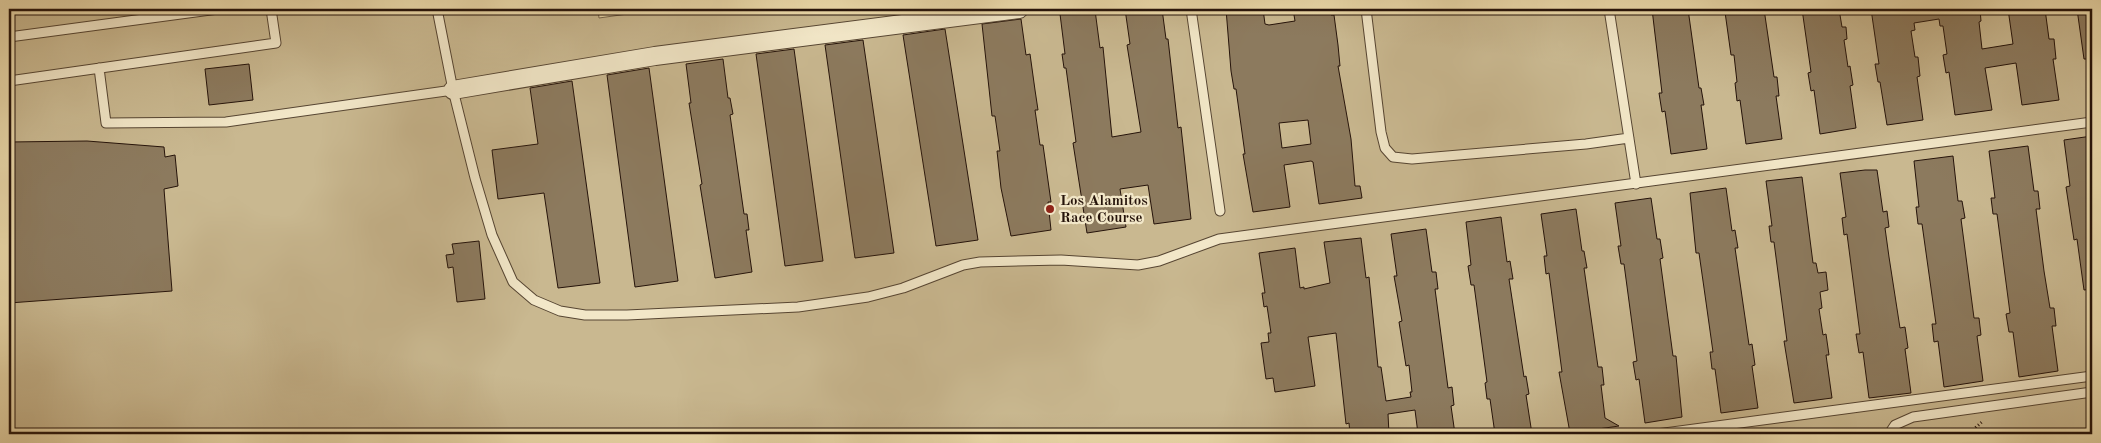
<svg xmlns="http://www.w3.org/2000/svg" width="2101" height="443" viewBox="0 0 2101 443" font-family="'Old Standard TT',serif">
<rect width="100%" height="100%" fill="#ebdaab"/>
<filter id="stains"><feTurbulence type="fractalNoise" baseFrequency=".004" numOctaves="4"/><feColorMatrix values="0 0 0 0 .2 0 0 0 0 .09 0 0 0 0 .02 0 0 0 .5 -.17"/></filter>
<radialGradient id="worn" r=".72"><stop offset=".6" stop-color="#630" stop-opacity="0"/><stop offset="1" stop-color="#630" stop-opacity=".3"/></radialGradient>
<path fill="#c9b890" stroke="#77664d" d="M9,9H598L599,18L663,9H2092V434H9Z"/>
<path fill="#8c7a5e" stroke="#25130a" fill-rule="evenodd" d="M1125,9H1162L1166,39H1168L1178,128L1181,127L1191,219L1154,224L1148,185L1120,189L1126,227L1087,233L1073,143L1076,142L1066,68H1064L1062,54H1065L1060,14L1095,10L1100,48L1103,47L1112,137L1141,132L1127,45L1130,44Z
M1226,9H1263L1265,24L1269,25L1295,21L1293,9H1330L1331,15H1334L1338,45L1340,66H1338L1351,139L1355,186H1360L1362,198L1319,204L1313,162L1311,161L1284,165L1290,207L1253,212L1243,154H1245L1236,89H1234L1231,71ZM1308,120L1311,144L1282,148L1279,123Z
M1652,9H1688L1699,88H1701L1704,105H1701L1707,149L1671,154L1665,111L1662,112L1659,93H1662Z
M1727,9H1764L1774,77H1777L1779,96H1776L1782,139L1746,144L1740,100L1737,101L1735,83L1737,82L1734,55H1731L1725,12L1728,11Z
M1802,9H1839L1842,27H1846L1847,39L1844,40L1848,67L1850,66L1853,85L1850,86L1856,128L1820,134L1814,90L1811,91L1808,73L1811,72Z
M1871,9H1980L1981,21L1979,22L1982,49L2013,44L2008,9H2045L2049,39H2054L2056,59H2053L2059,100L2022,105L2016,63L1985,68L1992,110L1955,115L1949,72L1946,73L1943,55L1947,54L1943,26H1940L1939,19L1914,23L1915,30L1911,31L1915,57H1918L1920,76L1917,77L1923,120L1887,125L1880,82H1878L1875,64H1879Z
M2077,9H2092V59H2084Z
M1021,19L1026,55L1030,54L1035,90L1038,110H1035L1040,145H1043L1051,202H1048L1051,230L1011,236L1001,188L997,151H1000L995,116H992L982,24Z
M945,29L978,240L936,246L903,35Z
M863,40L894,253L855,258L825,45Z
M794,49L823,261L785,266L756,54Z
M723,59L728,98H730L733,114L730,115L744,214H747L749,230H746L752,272L715,278L700,185L702,184L689,103H691L686,64Z
M249,64L253,100L209,105L205,69Z
M649,68L678,281L635,287L607,75Z
M572,81L600,283L558,288L544,193L498,199L492,150L538,144L530,88Z
M2092,136V289L2084,290L2077,239L2074,240L2066,187L2070,186L2064,140Z
M87,141L164,147L165,157L175,155L178,186L164,189L172,291L9,303V142Z
M2028,146L2034,191H2038L2040,209H2036L2044,271L2050,308H2054L2056,326H2052L2058,371L2019,377L2013,332H2009L2006,314L2010,313L1997,214H1993L1991,198H1995L1989,151Z
M1953,156L1958,201H1962L1965,218L1961,219L1974,318H1979L1981,335L1977,336L1983,381L1944,387L1938,341L1934,342L1932,324H1936L1922,224H1918L1916,207H1919L1914,161Z
M1865,170H1877L1883,212L1887,211L1889,227L1885,228L1889,257L1900,328L1905,327L1908,348L1905,349L1911,393L1869,398L1863,352L1859,353L1856,334H1860L1847,234L1844,235L1842,218L1846,217L1840,173Z
M1802,177L1813,263H1816L1818,273L1826,272L1828,290L1820,292L1822,308L1819,309L1823,335L1826,334L1829,355H1826L1832,398L1794,403L1784,341H1787L1774,242H1771L1769,226H1772L1766,181Z
M1726,188L1732,231L1735,230L1738,248H1735L1749,345L1752,344L1755,365L1752,366L1758,408L1721,413L1715,369H1712L1710,352H1713L1704,288L1699,253H1696L1690,193Z
M1651,198L1657,239H1660L1663,258L1660,259L1673,356H1676L1682,417L1645,423L1639,379L1636,380L1633,362L1637,361L1624,264H1621L1618,246H1621L1615,203Z
M1576,209L1582,251H1584L1587,268H1584L1598,367H1602L1604,385H1601L1605,418L1619,426L1570,433L1559,372H1562L1549,273L1546,274L1544,256H1547L1541,214Z
M1501,217L1507,262L1510,261L1513,279H1509L1524,377L1526,376L1529,394L1526,395L1532,434H1495L1490,399H1487L1485,383L1487,382L1474,285H1471L1468,266L1471,265L1466,222Z
M1426,229L1432,272H1436L1438,289H1435L1448,388L1452,387L1454,405L1451,406L1455,434H1418L1415,410L1388,414L1389,434H1350L1349,423L1346,424L1336,333L1308,337L1315,386L1275,392L1273,378L1266,379L1261,343L1269,342L1268,333H1271L1267,306L1264,307L1262,293H1265L1259,253L1295,248L1300,288L1304,287V289L1330,283L1324,242L1361,238L1366,278L1369,277L1378,367H1381L1386,401L1411,397L1410,392H1412L1409,365L1406,366L1399,322L1402,321L1394,276H1397L1391,234Z
M479,241L485,299L457,302L453,267L448,268L446,255L454,254L452,244Z"/>
<g fill="none" stroke-linecap="round" stroke-linejoin="round">
<defs>
<path id="service" d="M437,9L453,90L475,178L492,235L513,282L534,300L560,311L585,315H627L798,307L868,297L903,288L963,265L980,262L1061,260L1138,265L1159,261L1219,239L2092,122
M1191,9L1220,211
M1366,9L1381,132L1385,148L1393,157L1412,159L1586,144L1629,138
M1609,9L1636,184
M9,37L218,9
M99,68L106,123L226,122L453,90
M9,81L276,43L271,9
M1657,434L2092,376
M1889,434L1895,425L1913,417L2092,392"/>
<path id="minor" d="M453,90L655,56L1019,9"/>
</defs>
<use href="#service" stroke="#564532" stroke-width="11"/>
<use href="#minor" stroke="#564532" stroke-width="20"/>
<path stroke="#25130a" stroke-width="3" stroke-dasharray="1 2.5" stroke-linecap="butt" d="M1973,434L1975,428L1983,421"/>
<use href="#service" stroke="#f2e7c8" stroke-width="9"/>
<use href="#minor" stroke="#f2e7c8" stroke-width="18"/>
</g>
<circle fill="#8f2418" stroke="#f2e7c8" stroke-width="2" cx="1050" cy="209" r="5"/>
<g text-anchor="middle" stroke-width="4.5" stroke-linejoin="round" paint-order="stroke">
<g font-size="15" font-weight="bold" fill="#25130a" stroke="#f2e7c8" text-anchor="start">
<text x="1060" y="205">Los Alamitos<tspan x="1060" dy="17">Race Course</tspan></text>
</g>
</g>
<rect width="2101" height="443" fill="none" stroke="#ebdaab" stroke-width="30"/>
<rect x="10" y="10" width="2081" height="423" fill="none" stroke="#25130a" stroke-width="2.5"/>
<rect x="15" y="15" width="2071" height="413" fill="none" stroke="#25130a"/>
<rect width="100%" height="100%" filter="url(#stains)"/>
<rect width="100%" height="100%" fill="url(#worn)"/>
</svg>
